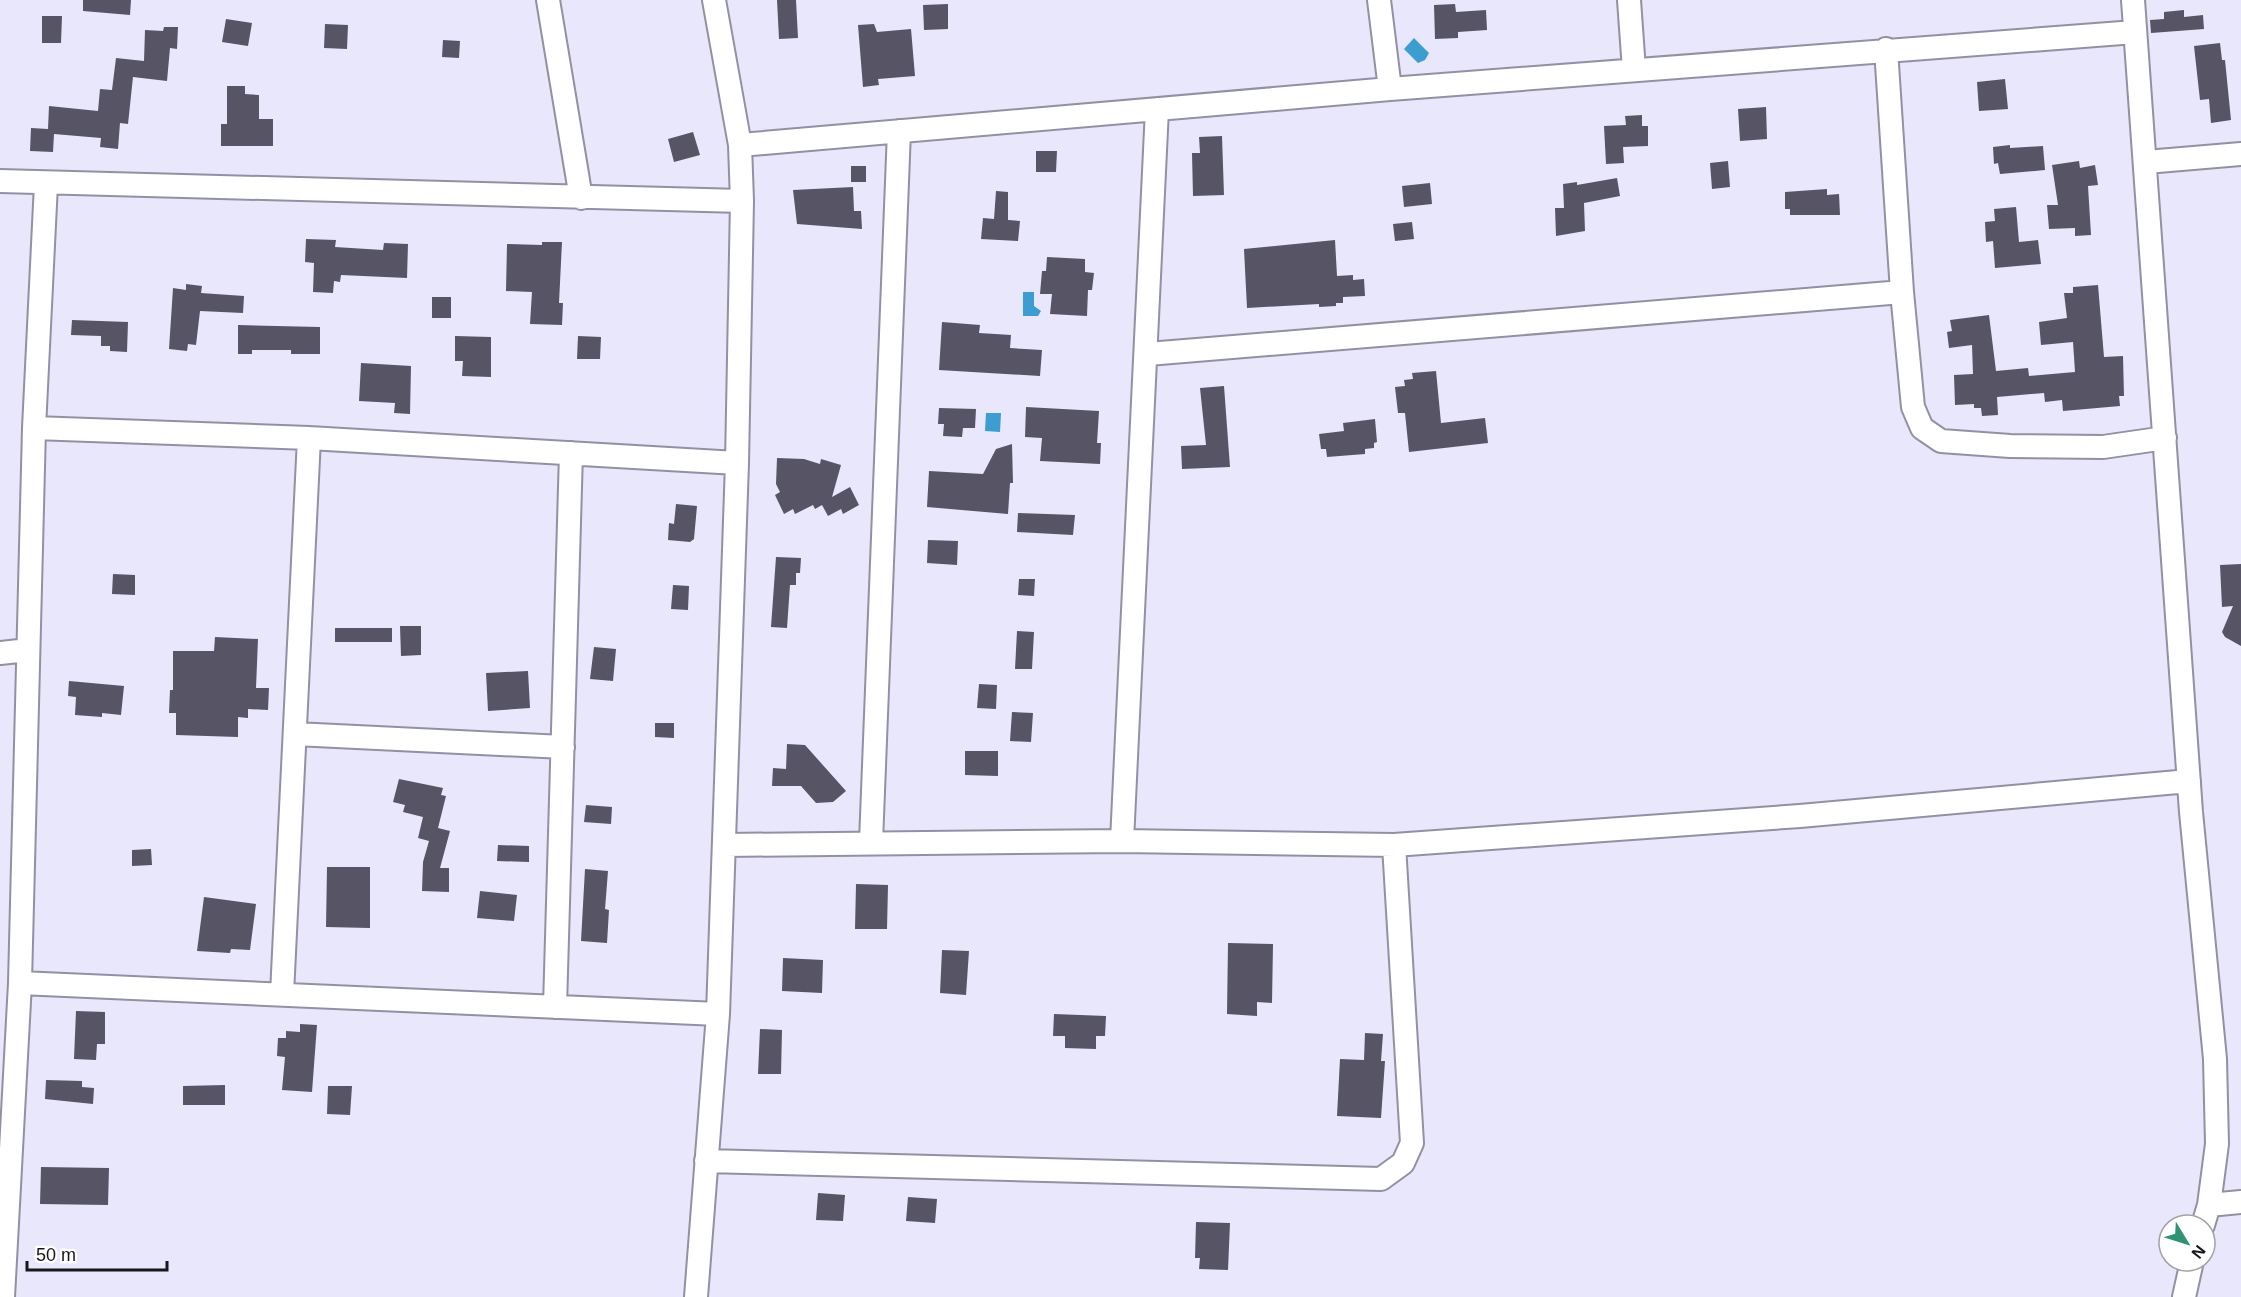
<svg xmlns="http://www.w3.org/2000/svg" width="2241" height="1297" viewBox="0 0 2241 1297" font-family="Arial,sans-serif">
<rect width="100%" height="100%" fill="#e9e7fb"/>
<path fill="#3b9dd0" d="M1414,38L1429,53L1425,60L1418,63L1404,49Z
M1023,292H1034V306L1041,311L1038,316H1023Z
M986,413H1001L1000,432L985,431Z"/>
<path fill="#565465" d="M83,0H131L130,15L83,11Z
M777,0H796L798,38L779,39Z
M948,4V29L924,30L923,5Z
M1455,4L1456,12L1486,10L1487,30L1458,32V38L1435,39L1434,5Z
M2184,10V17L2203,15L2204,29L2151,33L2150,20L2164,19V12Z
M42,16H62L61,43H42Z
M226,19L252,23L248,46L222,42Z
M325,24L348,25L347,49L324,48Z
M874,24L877,32L911,29L915,76L878,79L879,85L863,87L858,25Z
M164,27H178L177,49L170,48L167,81L133,77L128,124L120,123L118,149L100,147L101,138L54,134L53,152L30,151L31,128L48,129L49,106L98,111L100,89L112,90L116,58L144,61L145,30L163,31Z
M443,40L460,41L459,58L442,57Z
M2220,43L2222,60H2225L2231,120L2211,123L2209,99L2200,100L2194,46Z
M2005,79L2008,109L1979,111L1977,82Z
M227,86H245V94L259,95V119H273V146H221V124H227Z
M1766,107L1767,139L1740,141L1738,109Z
M1642,115V126H1648V146L1623,147L1624,163L1606,164L1604,126L1626,125L1625,116Z
M693,132L700,155L674,162L668,139Z
M1222,136L1224,195L1193,196L1192,153H1200L1199,137Z
M2010,145V148L2043,146L2045,170L2000,174L1998,163L1994,164L1993,147Z
M1036,151H1057L1056,172H1036Z
M1728,161L1730,187L1712,189L1710,163Z
M2079,161L2080,168L2095,165L2098,185L2088,186L2091,235L2075,236V228L2049,229L2047,205H2058L2052,165Z
M851,166H866V182H851Z
M1617,178L1620,196L1584,203L1585,231L1556,236L1555,208H1564L1563,184L1577,182V185Z
M1430,183L1432,204L1404,207L1402,186Z
M853,187L854,211H861L862,229L797,224L793,190Z
M1827,189V195L1839,194L1840,215H1790V209H1785V192Z
M996,191L1008,192V220L1020,221L1018,241L981,239L983,218L994,219Z
M2016,207L2019,242L2038,240L2041,264L1995,268L1993,241L1986,242L1985,222L1995,221L1994,209Z
M1412,222L1414,239L1395,241L1393,224Z
M306,239L336,240L335,247L383,250L384,243L408,244L407,278L341,275L340,282L334,281L333,293L313,292L314,263L305,262Z
M1335,240L1337,276L1353,275V280L1364,279L1365,296L1343,297V303H1336V306L1319,307V304L1247,308L1244,249Z
M542,242H562L559,303H563L562,325L530,324L532,292L506,291L507,244L542,245Z
M1047,257L1085,259V272L1094,273L1092,290H1088L1087,316L1050,314L1052,294H1040L1042,271H1046Z
M186,284L202,286L201,293L244,296L243,313L200,311L196,345L188,344L187,351L169,349L173,288L186,290Z
M2098,285L2104,357L2123,356L2124,396H2119L2120,406L2063,411L2062,400L2045,402L2044,393L1997,397L1998,415L1982,416L1981,408H1974V404L1955,405L1954,375L1973,374L1972,345L1949,348L1947,332L1952,331L1950,320L1989,315L1996,371L2028,368L2029,376L2075,372L2073,342L2041,345L2039,322L2067,318L2064,293H2073V287Z
M432,297H451V318H432Z
M72,320L128,322L127,352L110,351V346H101V336L71,335Z
M942,322L980,325L979,333L1011,335L1010,348L1042,350L1040,376L939,370Z
M238,325L320,327V354H291V350H252V354H238Z
M455,336L491,337V377L462,376L463,361H455Z
M578,336L601,337L600,359H577Z
M361,363L411,366L410,414L394,413L395,403L359,401Z
M1436,371L1441,423L1485,418L1488,443L1409,452L1405,413H1398L1395,387L1405,386L1404,380L1413,379L1412,373Z
M1224,386L1230,467L1182,469L1181,446L1206,445L1200,388Z
M1026,407L1099,411L1097,443H1101L1100,464L1040,461L1042,438L1025,437Z
M939,408L976,409L975,428H963L962,437L943,436L944,424H938Z
M1375,419L1377,442L1374,443V448L1365,449V454L1327,457L1326,449H1321L1319,434L1344,431L1343,423Z
M1012,444L1013,483H1010L1008,514L927,507L929,471L983,474L996,449Z
M777,458L804,459L820,464L821,459L841,465L832,497L850,487L859,505L843,514L841,509L828,516L822,505L815,509L813,505L795,514L793,509L784,514L775,495L780,492L776,484Z
M676,504L697,506L694,539L690,542L668,540L669,523L674,524Z
M1018,513L1075,515L1073,535L1017,532Z
M928,540L958,541L957,565L927,563Z
M776,557L801,558L800,573H796V585H790L787,628L771,627Z
M2241,564V646L2225,637L2222,632L2233,606L2222,607L2220,565Z
M113,574L135,575V595L112,594Z
M1019,579H1035L1034,596L1018,595Z
M673,585L689,586L688,610L671,609Z
M400,626H421V655L401,656Z
M335,628H392V642H335Z
M1017,631L1034,632L1032,669H1015Z
M215,637L258,639L256,688H269L268,710L248,709V718L238,717V737L176,735V713H169L170,690H173V651H214Z
M594,647L616,649L613,681L590,679Z
M528,671L530,708L488,711L486,673Z
M69,681L124,686L121,715L102,713V717L75,715L76,697L68,696Z
M979,684L997,685L996,709L977,708Z
M1012,712L1033,713L1031,742L1010,741Z
M655,723H674V738L655,737Z
M787,744L805,745L846,791L833,802L816,803L801,786H772L773,768L786,769Z
M965,751H998V776L965,775Z
M399,779L443,788L441,795L446,796L438,828L450,831L440,868H449V892L422,891L423,862L429,841L418,838L423,817L403,812L405,805L393,802Z
M586,805L612,807L611,824L584,822Z
M498,845L529,846V862L497,861Z
M151,849L152,865L132,866V850Z
M327,867H370V928L326,927Z
M585,869L608,871L605,909L609,910L607,943L581,941Z
M856,884L888,885L887,929H855Z
M480,891L517,895L514,921L477,918Z
M204,897L256,904L250,950L231,949L230,953L197,951Z
M1228,943L1273,944L1272,1003L1257,1002V1016L1227,1014Z
M942,950L969,951L966,995L940,993Z
M783,958L823,960L822,993L782,991Z
M76,1011L105,1012V1044H97L96,1060L74,1059Z
M1054,1014L1106,1016L1105,1036H1096V1049L1065,1048V1036H1053Z
M300,1024L317,1025L312,1092L282,1090L285,1057L277,1056L278,1038H286V1031L300,1032Z
M760,1029L782,1030L781,1074H758Z
M1365,1033L1383,1034L1381,1061H1385L1381,1118L1337,1116L1340,1059L1364,1060Z
M46,1080L82,1081V1087L94,1088L93,1104L45,1099Z
M225,1085V1105H183V1086Z
M328,1086H352L350,1115L327,1114Z
M41,1167L109,1168L108,1205L40,1204Z
M818,1193L845,1195L843,1221L816,1220Z
M908,1197L937,1199L935,1223L906,1221Z
M1196,1222L1230,1223L1228,1270L1199,1269L1200,1258H1195Z"/>
<g fill="none" stroke-linecap="round" stroke-linejoin="round">
<defs>
<path id="minor" d="M548,0L581,198
M1379,0L1390,89
M1629,0L1634,70
M2133,0L2191,812L2215,1059L2217,1144L2209,1205L2203,1225
M1886,49L1902,292L1913,407L1922,428L1941,441L2010,446L2103,447L2165,438
M740,145L1390,89L2135,32
M2146,162L2241,154
M0,181L742,201
M1148,354L1902,292
M34,428L309,438L737,463
M0,653L28,650
M295,734L563,747
M1122,841L1157,109
M871,842L899,131
M1394,845L1800,816L2189,781
M20,983L718,1014
M282,994L309,438
M555,1007L571,453
M706,1161L1381,1179L1403,1163L1412,1143L1394,845L1122,841L725,845
M2209,1205L2241,1202
M3,1297L20,983L34,428L46,184
M696,1297L718,1014L737,463L742,201L740,145L714,0
M2184,1297L2192,1261"/>
</defs>
<use href="#minor" stroke="#9290a2" stroke-width="26"/>
<use href="#minor" stroke="#fff" stroke-width="22"/>
</g>
<g transform="translate(2187 1243) rotate(128)"><circle r="28" fill="#ffffff" stroke="#a2a2a5" stroke-width="1.5"/>
<path d="M0-4.5L10 22L0 15L-10 22Z" fill="#2e9470"/>
<text y="-9" font-size="16" font-weight="bold" text-anchor="middle" fill="#17161d">N</text>
</g>
<path d="M27 1261v9h140v-9" fill="none" stroke="#17161d" stroke-width="3"/>
<text x="36" y="1261" font-size="18" fill="#17161d" stroke="#ffffff" stroke-width="4.5" paint-order="stroke">50 m</text>
</svg>
